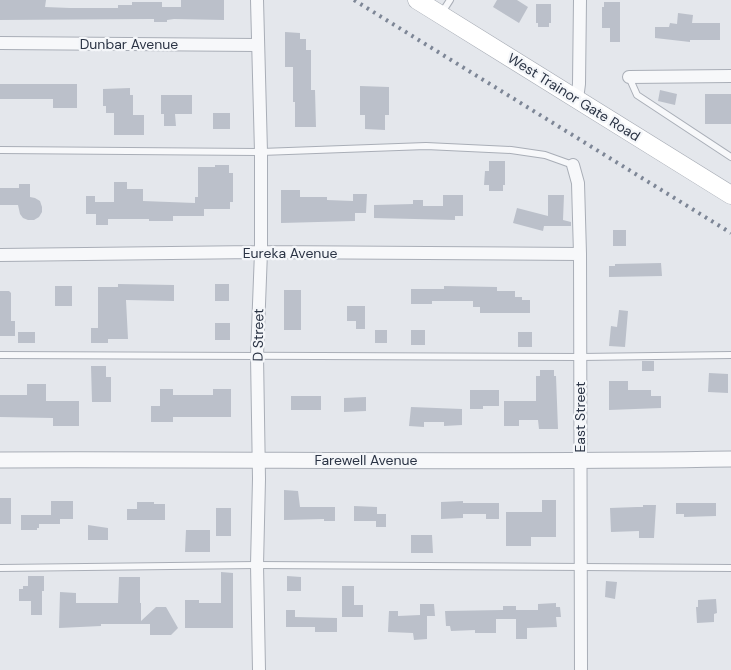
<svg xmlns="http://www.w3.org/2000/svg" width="731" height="670" viewBox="0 0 731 670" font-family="'DM Sans',sans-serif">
<rect width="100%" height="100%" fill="#e4e7ec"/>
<path fill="#bbc0ca" d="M0,0H46L45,7L70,8H118V5H132V2H162V7H181V0H224V20L174,19L167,20V22H154V19H148L0,20Z
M497,0H517L528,7L519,23L493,7Z
M604,2H620V42H610V28H602V7H604Z
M536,4H551V23H549V27H538V23H536Z
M678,13L693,15L692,23H720V40H690V42L655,38V27H669L670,23L677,24Z
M285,32L300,33V39H306V50H311V90H315L316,127H295V102H293V67H285Z
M0,84H77V108H53V99H0Z
M360,86L389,87V115H385V130L365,129V115H360Z
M130,88V95H133V115H144V135H114V113H106V106H103V89Z
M660,90L677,94L675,105L658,101Z
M705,94H731V124H705Z
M161,95H192V114H175L176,126H164V114H161Z
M213,113H230V129H213Z
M489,161H505V185H503V191H489V185H484L485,171H489Z
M215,165H229V173H233V202H230V209H204V216H173V221H149V219H108V225H96V214H86V196H95V202H114V182H127V189H143V201L195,203V197H198V167H215Z
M19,184H30V197L35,198L40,201L42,207V212L39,217L34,220H28L23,218L20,214L18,205H0V188H19Z
M281,190H300V197H327V200L353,201V194H367L366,213H355V221L281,223Z
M443,195H463V216H455V220L374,218V205L413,204V200H423V206H443Z
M548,195H564L563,220L571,222V226H544L543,231L513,223L517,208L548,216Z
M613,230H626V246H613Z
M661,263L662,276L609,277V266H615V264Z
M118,284L174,285V301L126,300L128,339H108V343H91V328H98V287H118Z
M215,284H229V301H215Z
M55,286H72V306H55Z
M444,286L497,287V291H515V297H522V300H530V313H480V307H473V301H432V304H411V289H444Z
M284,290H301V330H284Z
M0,291H9L11,293V321H15V336H0Z
M347,306H365V329H356V321H347Z
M619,310L628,311L625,347L609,346L611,326L617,327Z
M215,323H230V340H215Z
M375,330H387V343H375Z
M411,330H425V345H411Z
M18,332H35V343H18Z
M518,332H532V347H518Z
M642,361H654V371H642Z
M91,366H106V377H111V402H92Z
M540,370H554V376H556L558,429H539L538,420H519V426H504V401H536V376H540Z
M709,373L728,374V393L708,392Z
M609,381H628V390H651V396H661V408L609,410Z
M27,384H46V401H79V426H53V418L0,417V395H27Z
M160,389H173V395H213V389H231V417H173V422H151V406H160Z
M470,390H499V406H483V409H470Z
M291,396H321V410H291Z
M366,397V411L344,412V398Z
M411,407L462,409V425L444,426V422H424V427L409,426Z
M284,490L298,491L300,507H335V521H324V519L284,520Z
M0,498H11V524H0Z
M542,500H556V537H531V546H506V512H542Z
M51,501H73V519H60V524H39V528H37V530H21V515H51Z
M463,501V503H499V519H486V514H463V518L441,519V502Z
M137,502H154V504H165V520H127V509H137Z
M676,503H716V516L684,517V514H676Z
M643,505H656L654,538H639V531L611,532L610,508L637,507H643Z
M354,506L377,507V514H386V527H376V521H354Z
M216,508H231V536H216Z
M88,525L108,528V540H88Z
M186,530H210V552H185Z
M411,535H432L433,553H411Z
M221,572L233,573V628H185V600H199V603H221Z
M28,576H44V591H42V615H31V601H19V589H23V586H28Z
M287,576L301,577V591H287Z
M119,577H140V603H141V621L156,607H166L178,628L171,635H150V624H101V626L59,628L60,592L76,593V603H118Z
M606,581L617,582L615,599L605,597Z
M342,586H354V605H363V617H342Z
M716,599L717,613L714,614V622L697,623L696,607H698V600Z
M556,603V607H560L561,617H556L557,627L527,628V639H516V619H496V633H475V630L451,631L450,626H446L445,611L503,610V606H516V610H538V604Z
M420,604H434L435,616H427V639L414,640L413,633L388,632L389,611H398V616L420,615Z
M286,610H295V617L337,618V632H315V627H286Z"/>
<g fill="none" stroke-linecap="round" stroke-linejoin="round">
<defs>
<path id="service" d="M441,14L450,0
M629,77L637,95L731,157
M0,150L261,152L426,146L511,150L545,155L573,165
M0,355L581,357L731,355
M0,568L257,565L731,568"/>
<path id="minor" d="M257,0L261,152V252L257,356L259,479L257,565L259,670
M0,43L258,45
M629,77L731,76
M577,99L579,84L580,0
M573,165L578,183L580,254L581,670
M0,255L261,252L580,254"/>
<path id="tertiary" d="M0,460C244,459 487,463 731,459"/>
<path id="secondary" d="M417,0L731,195"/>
</defs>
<use href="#service" stroke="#a9aeb7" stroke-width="8"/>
<use href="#minor" stroke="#a9aeb7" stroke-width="14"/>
<use href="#tertiary" stroke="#a9aeb7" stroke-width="17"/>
<use href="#secondary" stroke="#a9aeb7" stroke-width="19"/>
<use href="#service" stroke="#f7f8fa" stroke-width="6"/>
<use href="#minor" stroke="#f7f8fa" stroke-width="12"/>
<use href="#tertiary" stroke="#f7f8fa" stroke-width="15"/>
<use href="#secondary" stroke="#fff" stroke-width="18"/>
<path stroke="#7d8696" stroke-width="4" stroke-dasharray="2.5 5" stroke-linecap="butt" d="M354,0L731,233"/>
</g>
<g text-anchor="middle" stroke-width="4.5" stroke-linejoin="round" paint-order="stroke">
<g font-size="14" fill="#2b3445" stroke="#f4f6f9">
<text x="129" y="49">Dunbar Avenue</text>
<text transform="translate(574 97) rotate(32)" y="5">West Trainor Gate Road</text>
<text x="290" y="258">Eureka Avenue</text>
<text transform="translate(258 335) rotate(-89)" y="5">D Street</text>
<text transform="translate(580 417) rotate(-90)" y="5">East Street</text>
<text x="366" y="465">Farewell Avenue</text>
</g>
</g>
</svg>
